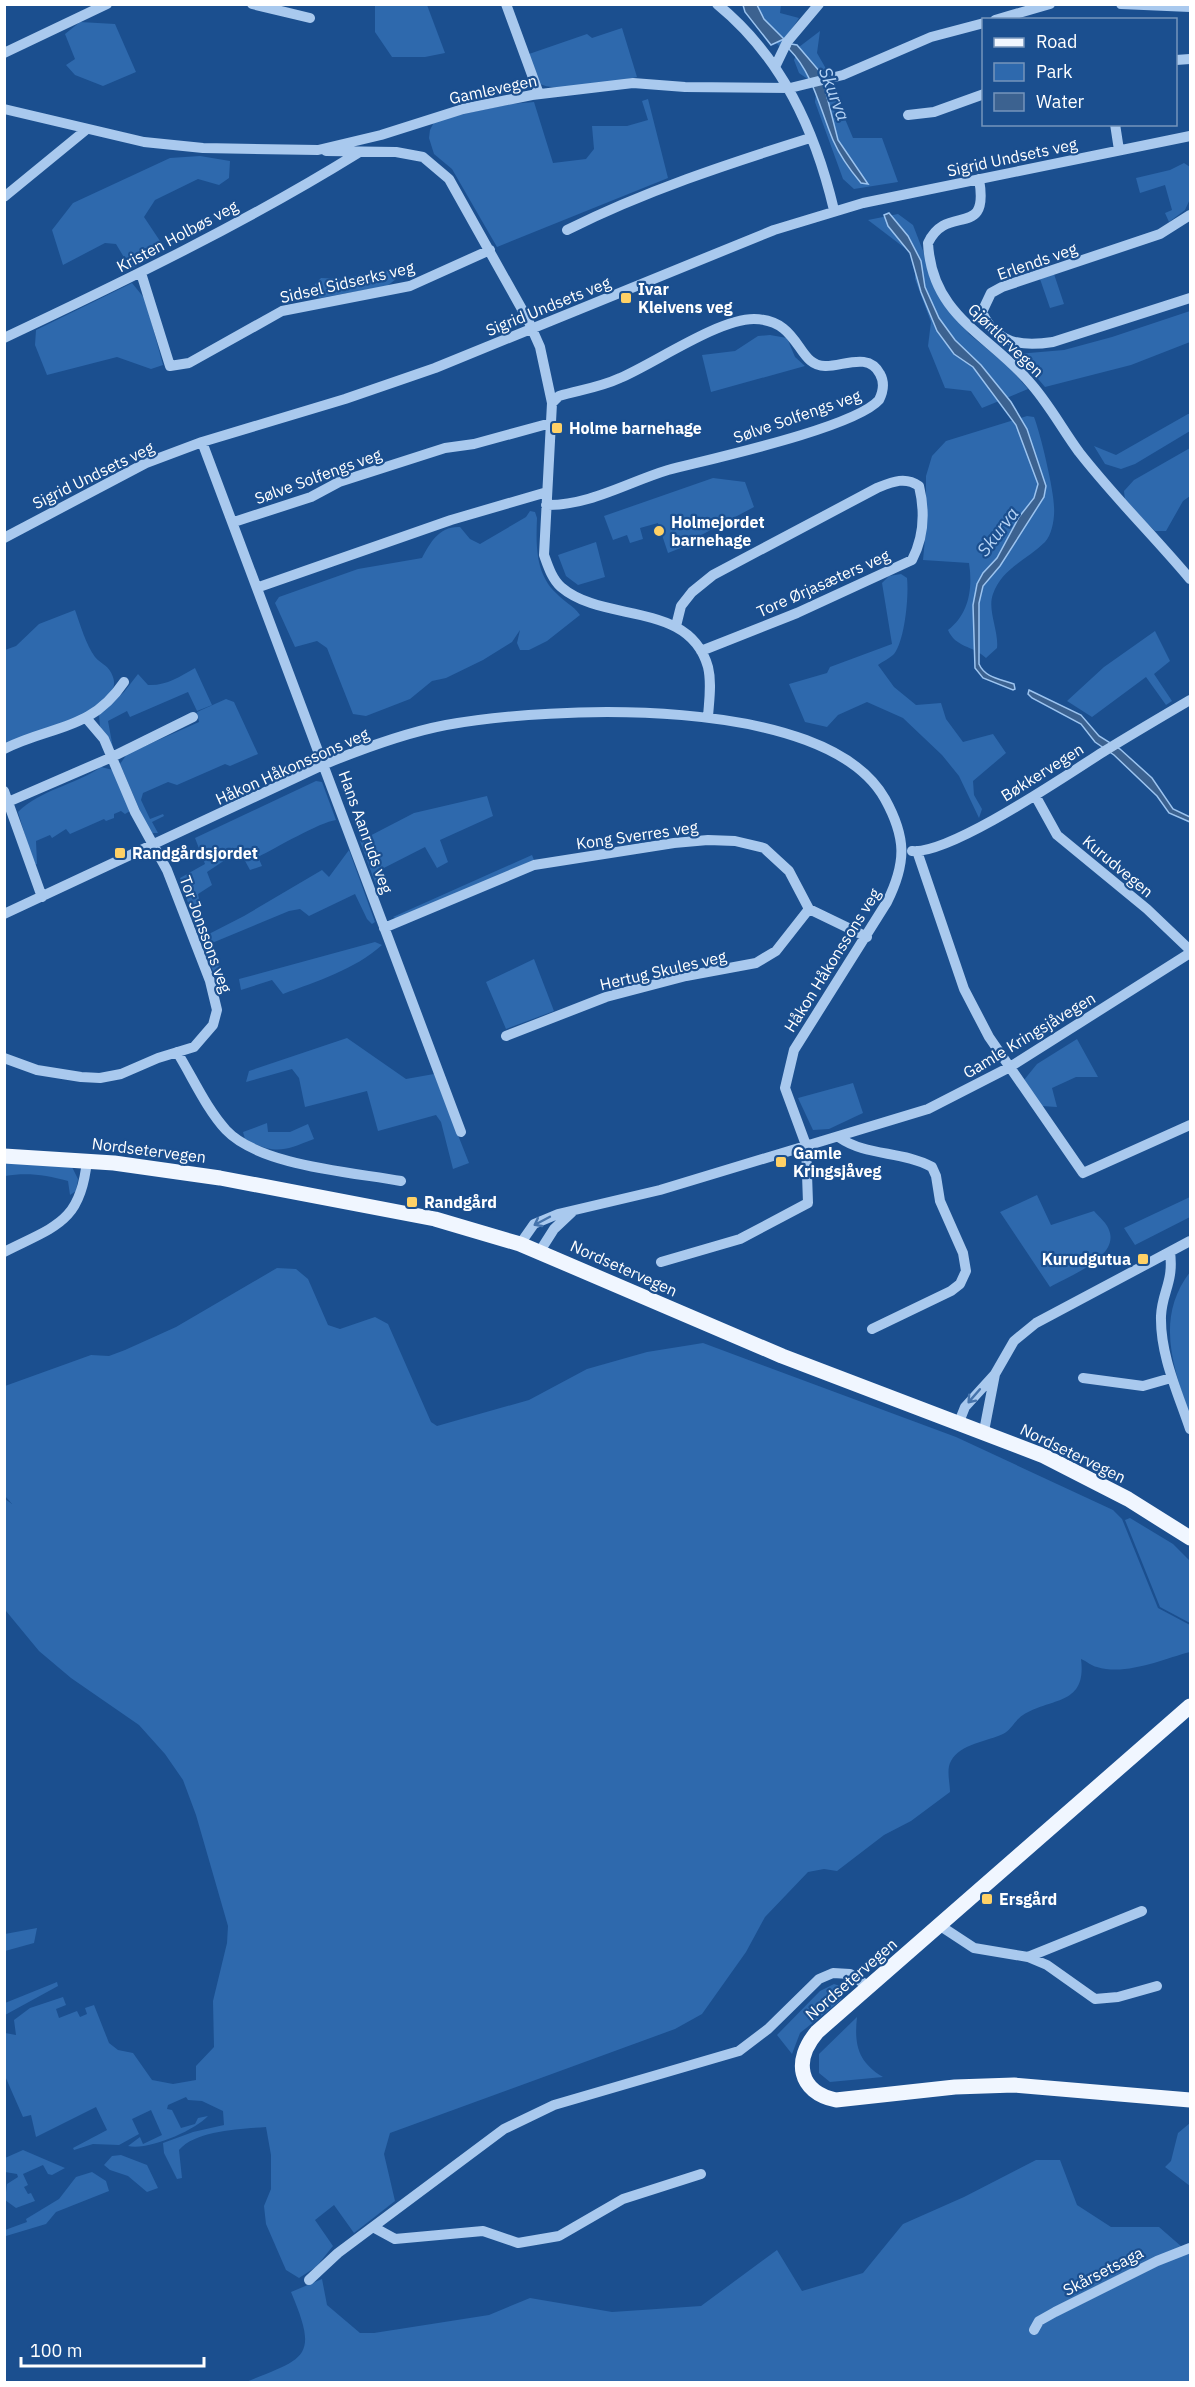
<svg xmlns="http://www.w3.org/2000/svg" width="1195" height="2387" viewBox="0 0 1195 2387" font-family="'IBM Plex Sans',sans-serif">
<rect width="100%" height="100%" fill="#1b4f8f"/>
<path fill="#2e69ad" d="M375,5H427L445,53L425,57H392L375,32Z
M748,5H781L780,13L799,18L780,47L758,23Z
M80,22L115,24L136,72L103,86L75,75L66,65L75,59L65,34Z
M622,28L637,77C612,82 560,95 538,83L529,54L587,34L592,38Z
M820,31L817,53L829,74L809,80L799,73L794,60L799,47Z
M832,88L853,138H882L898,182L854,189L843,179L815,102L816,93Z
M648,99L668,178L497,247L452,169L434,154L429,138L430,130L435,120L511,104L534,102L553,163L586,159L594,149L592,126H627L648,120L642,101Z
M200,156L230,161L229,178L219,185L198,179L155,200L144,217L166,250L131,269L116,244L105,243L63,265L52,230L73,203L170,158Z
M1184,163L1190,167V199L1185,210L1169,222L1165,213L1172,210L1165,185L1140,193L1136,178L1170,170Z
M898,214L913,225L942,300L969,334L1009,367L1028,389L982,408L971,391L945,388L928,346L931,322L915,279V262L910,252L868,220Z
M384,270L396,273V279L387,286L320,298L313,294L315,284L321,278L343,279Z
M1054,274L1064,304L1050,308L1040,279Z
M132,283L145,299L163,365L151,369L117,357L47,375L35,345L36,330Z
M1190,311V342L1131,365L1045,387L1017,354L1064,350L1112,337Z
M770,335L787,338L795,357L805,366L711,392L702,355L735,351L758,336Z
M1188,414H1190V431L1135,464L1121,469L1105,464L1094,446L1116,455Z
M1027,416L1034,417C1040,432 1054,490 1054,507C1055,517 1052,535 1045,542C1027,560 1002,568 993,594C987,610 999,631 997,648L986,658C972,645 956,648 948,630C969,614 973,588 969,563L923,560L926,528V476L932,456L946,441Z
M1190,448V496L1183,501L1166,531H1155L1125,501L1124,491L1134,480Z
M713,478L745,482L754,507L690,541L688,545L668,553L658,523L640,528L643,539L630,543L627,535L613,540L604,516Z
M530,511L535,512L537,518C536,544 535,573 556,593C564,602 573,605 580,615L547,641L529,650H520L517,643L520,630L512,642L483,660L446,678L432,681L410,699L366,716L353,714L327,648L317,641L295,647L275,603L279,597L358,569L422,558C430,543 439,526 460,527L470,539L480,544L526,517Z
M596,542L605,577L578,585L566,576L558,555Z
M901,574L907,578C909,595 905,640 894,654C890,658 882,662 878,665L894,687L916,705L941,703L946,719L963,742L993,734L1006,753L973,781L974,795L982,809L979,818L959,776L942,755L903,718L867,702L838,715L827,727L805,722L789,684L827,673L830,667L892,644L882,583L889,576Z
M75,610C80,624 86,645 95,657C102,665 109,665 113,677C125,709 33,734 11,743H5V650L16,646L39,624Z
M1155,631L1170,661L1154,674L1172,701L1166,705L1146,677L1092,717L1067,701L1104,667Z
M195,668L212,705L197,711L188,692L130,717L127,711L108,721L113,748L100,727L99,715L124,692L138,674L148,685C166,686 179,677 195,668Z
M226,699L234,702L258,754L230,766L225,764L177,785L168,782L143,793L141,800L150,819L163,814L164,816L152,822L158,833H152L147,827L120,764L127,754L199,722L197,712Z
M101,767L113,770L130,811L125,814L121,811L114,814V818L106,821L104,819L70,834L66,829L52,838L50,835L36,841L37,864L34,865L18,812C40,790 75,785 101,767Z
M316,781L322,782L336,820C320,822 276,848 258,857L262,866L250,870L244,859L228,858L207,872L212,885L198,894L200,903L190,909L180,878L205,864L195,838Z
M487,796L493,816L440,840L448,862L437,868L425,847L376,872L380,883L376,885L360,841L414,813Z
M349,850L375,922L372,924L367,919L355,894L309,916L300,909L289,911L212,943L222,973L213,971L204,950L205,936L244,916L322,870L329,877Z
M532,855L534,860L398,919L393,917Z
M375,942L382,945C354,970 317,981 283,994L272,980L241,990L239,979Z
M534,959L554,1011L506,1029L486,982Z
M347,1038L406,1079L434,1074L469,1163L453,1169L441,1122L436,1115L378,1131L367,1091L305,1107L299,1078L292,1069L246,1082L249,1071Z
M1077,1039L1098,1077H1076L1052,1088L1057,1107L1041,1106L1024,1080L1037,1064Z
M853,1083L863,1113L829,1129L813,1130L798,1098Z
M267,1123L268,1132H290L308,1124L314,1139C283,1151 276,1155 245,1139L243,1132Z
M4,1161L72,1167L78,1179L76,1191L70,1195L68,1181C46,1175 27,1172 5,1176Z
M1037,1195L1051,1225L1094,1211C1099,1217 1107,1223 1109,1230C1120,1257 1069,1276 1050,1287L1000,1212Z
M1190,1197V1217L1135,1245L1124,1228Z
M277,1268L296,1269L308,1279L328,1325L340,1329L375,1317L388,1324L431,1422L437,1426L529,1400L587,1369L647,1352L703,1343L956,1437L1113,1510L1122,1519L1158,1608L1190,1625V1652C1163,1659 1126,1676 1097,1667C1091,1666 1087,1661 1081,1659C1087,1706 1051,1697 1023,1715C1015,1720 1011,1730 1003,1734C988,1741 960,1744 951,1761C946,1769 950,1783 950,1792L911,1821L884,1835L837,1871L824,1869L808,1872L765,1917L746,1952L702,2014L675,2029L390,2133L384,2154L395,2201L354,2233L334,2205L315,2220L333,2246L316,2267L299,2278L286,2270L266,2224L264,2206L271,2189V2155L266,2127C241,2129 196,2130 179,2150L182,2178L177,2179L164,2153L163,2143L193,2132L224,2125L223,2111L202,2101L188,2100L186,2097L168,2105L167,2109L172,2110L181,2128L195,2124L198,2118L208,2116C194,2131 147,2151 128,2146L140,2137L143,2144L162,2135L151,2110L132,2119L139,2134L119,2145L93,2144L74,2150L73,2148L107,2130L96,2107L36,2137L31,2115L23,2117L5,2076V2033L16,2035L14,2020L30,2008L63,1997L66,2005L56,2009L59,2018L77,2011L80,2017L87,2014L85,2008L94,2005L109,2043L118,2050L133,2053L152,2080L173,2084L196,2080V2066L214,2047L213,2001L227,1943L228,1926L196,1815L183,1780L165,1754L139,1725L71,1678L39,1651L6,1611L5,1499L12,1504L5,1496V1386L91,1355L109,1356L125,1350L176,1327Z
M1190,1272V1416C1173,1367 1155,1318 1190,1272Z
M1130,1518L1173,1544L1190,1561V1623L1160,1607L1125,1520Z
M37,1928L34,1943L5,1951V1934Z
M57,1982L58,1986L5,2015V2003Z
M834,1984L843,1987L844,1992L841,2000L800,2033L792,2054L777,2035L820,1991Z
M857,2017C854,2045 858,2062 883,2077L830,2082L819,2073V2054Z
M1190,2123V2186L1165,2167L1171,2161L1178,2133Z
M23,2150L65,2168L52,2175L48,2174L43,2165L23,2174L28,2185L24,2187L28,2194L31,2193L35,2201L16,2208L5,2200L7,2184L18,2177L17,2174L5,2172V2158Z
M121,2155L147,2165L158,2188L147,2192L128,2176L110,2170L104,2165L112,2156Z
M1036,2160H1060L1077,2205L1111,2227H1159L1190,2254V2382H246C306,2358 319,2358 291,2292L322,2279L327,2305L360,2333H374L489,2315L530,2298L612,2312L701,2306L777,2250L802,2291L863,2273L903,2224L964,2197Z
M92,2172L106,2181L109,2191L56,2212L46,2224L6,2236L5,2230L27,2222L26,2219L59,2199L76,2177Z"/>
<path fill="#3c6290" stroke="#9cc4f0" stroke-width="1.5" d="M743,5H757L764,19L784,39L771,45L745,12Z
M791,44L797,45L821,73L838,140L868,184L861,183C850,170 840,156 833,140C820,109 813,73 789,49Z
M889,213L908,236L921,261L925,287L939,318L955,340L981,365L1011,402L1027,429L1046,486L1044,497L1000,566L983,586L979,603V664C985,678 1001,679 1014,684L1015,689L1013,690L983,678L975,668L973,605L977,584L983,573L997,558L1019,517L1034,498L1038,484L1016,425L973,367L954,354L937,331L921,292L910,253L888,226L884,215Z
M1029,690L1081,715L1099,736L1120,749L1152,778L1173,809L1190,817V822L1169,813L1157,796L1114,755L1095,742L1081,724L1032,698L1028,694Z"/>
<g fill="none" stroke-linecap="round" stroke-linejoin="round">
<path stroke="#a9c9ee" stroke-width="10" d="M252,4L310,18
M506,4L539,94
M717,4C782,57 815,130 834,210
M1121,4L1190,7
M995,20L1050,4
M4,53L107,4
M1176,60L1190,59
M775,67L787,42L819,4
M4,109L144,142L203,148L318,150L381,135L463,109L532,95L633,83L685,87L790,88L843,75L931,37L984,23
M908,115L934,112L984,94
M1115,124L1119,150
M326,151L396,152L423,157L449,179L528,320L540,347L552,403L544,555C548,566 552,579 561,587C604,624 689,600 708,667C712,683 709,701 708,717
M979,179C990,241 947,202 928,243C932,318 991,335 1032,385C1050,406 1063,430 1079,452C1114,497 1154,536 1190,579
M4,197L87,129
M1190,215L1160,234L1002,287L991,293L982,312C996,344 1022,347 1053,342L1190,298
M567,230C645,191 727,164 810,138
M141,273L170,366L189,363L282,311L410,286L490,250
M4,338C125,281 245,223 358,153
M202,442L461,1132
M546,505C589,506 628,482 668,470C710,459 854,428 879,400C883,392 885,383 880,374C869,352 844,366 826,366C796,367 802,320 754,319C718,319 655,363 620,378C601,387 580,390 559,396L552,403
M234,522L311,497L339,482L445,448L474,444L551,423
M4,538L146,463L202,442L345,399L435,368L774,230L863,203L1190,136
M259,587L451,520L547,492
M676,626L681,606L692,592L713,575L877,488C892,482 905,476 919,486C925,511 924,537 912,560L797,613L701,651
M4,749C52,725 91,731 124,682
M4,791L42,897
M1036,797L1057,835L1147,909L1190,950
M8,802L112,757L193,717
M912,851C950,855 1068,774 1103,752C1132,734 1161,717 1190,700
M917,851L964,989L989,1037L1083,1173L1190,1125
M4,914L325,764C364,748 404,733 446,725C549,706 826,693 885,799C906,837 907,862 887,902L794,1050L785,1088L806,1145L808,1203L740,1239L661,1262
M384,928L534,865L674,843L708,840L735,841L764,848L789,871L809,909L867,937
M506,1036L606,997L686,976L756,963L776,951L809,909
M177,1052C193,1078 206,1108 226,1130C260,1166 352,1172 401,1181
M4,1058L37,1070L81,1077L100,1078L121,1074L158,1058L194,1047L213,1025L217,1010L210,981L167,870L135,812L104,739L87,719
M840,1138C866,1156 903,1151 932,1167L936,1176L940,1201L963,1253L966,1271L960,1284L951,1291L872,1329
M520,1244L534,1224L558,1214L660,1190L928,1109L1010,1067L1190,953
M540,1251L554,1229L572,1212
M4,1252C55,1226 81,1223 87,1160
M1170,1252C1174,1282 1162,1292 1161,1316C1160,1355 1178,1393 1190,1429
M1083,1378L1143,1386L1171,1378
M959,1422L965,1407L995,1374L1014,1341L1036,1323L1190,1241
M984,1431L995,1374
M939,1925L974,1948L1028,1957L1047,1965L1095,1999L1118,1997L1157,1986
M1028,1957L1142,1911
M373,2227L395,2239L483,2231L518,2243L559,2236L623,2199L701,2174
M309,2280L338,2253L504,2129L554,2105L739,2051L768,2029L819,1979L833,1973L850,1974L869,1987
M1034,2330L1039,2321L1055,2312L1157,2261L1190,2248"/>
<path stroke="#f0f6ff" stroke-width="15" d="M4,1156L114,1163L220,1178L435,1219L520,1244L782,1356L1044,1456L1128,1499L1190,1538
M1190,1706L817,2032C793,2060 798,2092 836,2100L955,2087L1014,2085L1190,2100"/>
</g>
<defs><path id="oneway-shaft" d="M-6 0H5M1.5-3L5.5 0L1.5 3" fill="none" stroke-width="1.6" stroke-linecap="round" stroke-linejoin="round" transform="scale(1.5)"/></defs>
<g stroke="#4674ac">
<use href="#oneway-shaft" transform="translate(542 1221) rotate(152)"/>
<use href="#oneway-shaft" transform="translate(974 1396) rotate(131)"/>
</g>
<g fill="#ffd166" stroke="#1b4f8f" stroke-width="2">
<rect x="620" y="292" width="12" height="12" rx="3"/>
<rect x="551" y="422" width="12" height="12" rx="3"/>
<circle cx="659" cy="531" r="6"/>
<rect x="114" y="847" width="12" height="12" rx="3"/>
<rect x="775" y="1156" width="12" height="12" rx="3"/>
<rect x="406" y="1196" width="12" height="12" rx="3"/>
<rect x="1137" y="1253" width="12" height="12" rx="3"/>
<rect x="981" y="1893" width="12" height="12" rx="3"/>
</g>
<g text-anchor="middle" stroke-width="4.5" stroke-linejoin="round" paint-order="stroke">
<g font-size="16" fill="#fff" stroke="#1b4f8f">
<text transform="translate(493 89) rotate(-12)" y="6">Gamlevegen</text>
<text transform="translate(1012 157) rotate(-12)" y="6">Sigrid Undsets veg</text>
<text transform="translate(177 236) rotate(-28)" y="6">Kristen Holbøs veg</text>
<text transform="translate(1037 261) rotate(-19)" y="6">Erlends veg</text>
<text transform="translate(347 282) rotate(-13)" y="6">Sidsel Sidserks veg</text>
<text transform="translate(548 306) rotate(-22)" y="6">Sigrid Undsets veg</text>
<text transform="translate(1006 340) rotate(44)" y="6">Gjørtlervegen</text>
<text transform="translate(797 416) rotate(-19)" y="6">Sølve Solfengs veg</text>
<text transform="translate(93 475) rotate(-26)" y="6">Sigrid Undsets veg</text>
<text transform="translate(318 476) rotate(-20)" y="6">Sølve Solfengs veg</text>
<text transform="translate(823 583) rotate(-24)" y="6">Tore Ørjasæters veg</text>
<text transform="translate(292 766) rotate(-24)" y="6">Håkon Håkonssons veg</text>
<text transform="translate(1042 772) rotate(-32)" y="6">Bøkkervegen</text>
<text transform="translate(366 832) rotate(70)" y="6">Hans Aanruds veg</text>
<text transform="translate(637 835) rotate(-8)" y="6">Kong Sverres veg</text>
<text transform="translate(1118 866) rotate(40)" y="6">Kurudvegen</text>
<text transform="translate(206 934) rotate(70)" y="6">Tor Jonssons veg</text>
<text transform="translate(832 960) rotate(-58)" y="6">Håkon Håkonssons veg</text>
<text transform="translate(663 970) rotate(-13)" y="6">Hertug Skules veg</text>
<text transform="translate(1029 1035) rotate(-31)" y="6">Gamle Kringsjåvegen</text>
<text transform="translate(149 1150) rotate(7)" y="6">Nordsetervegen</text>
<text transform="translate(624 1268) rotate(24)" y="6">Nordsetervegen</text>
<text transform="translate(1073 1453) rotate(26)" y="6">Nordsetervegen</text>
<text transform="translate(851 1979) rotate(-41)" y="6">Nordsetervegen</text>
<text transform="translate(1103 2271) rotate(-27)" y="6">Skårsetsaga</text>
</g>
<g font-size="16" font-weight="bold" fill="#fff" stroke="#1b4f8f" text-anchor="start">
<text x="638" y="295">Ivar<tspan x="638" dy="18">Kleivens veg</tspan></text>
<text x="569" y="434">Holme barnehage</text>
<text x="671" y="528">Holmejordet<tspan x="671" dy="18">barnehage</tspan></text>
<text x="132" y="859">Randgårdsjordet</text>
<text x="793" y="1159">Gamle<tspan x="793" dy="18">Kringsjåveg</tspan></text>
<text x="424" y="1208">Randgård</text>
<text x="1131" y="1265" text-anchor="end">Kurudgutua</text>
<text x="999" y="1905">Ersgård</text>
</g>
<g font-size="18" font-style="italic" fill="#b5d3f5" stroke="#1b4f8f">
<text transform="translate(834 94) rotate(69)" y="6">Skurva</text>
<text transform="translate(998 532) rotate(-53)" y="6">Skurva</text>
</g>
</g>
<rect width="1195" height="2387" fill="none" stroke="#ffffff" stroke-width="12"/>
<rect x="982" y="18" width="195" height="108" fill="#1b4f8f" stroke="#7695bc" stroke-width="1.5"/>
<rect x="994" y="38" width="30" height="9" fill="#f0f6ff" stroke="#7695bc" stroke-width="1.5"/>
<text x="1036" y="48" font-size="18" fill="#ffffff">Road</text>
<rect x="994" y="63" width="30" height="18" fill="#2e69ad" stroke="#7695bc" stroke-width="1.5"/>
<text x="1036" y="78" font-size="18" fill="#ffffff">Park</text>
<rect x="994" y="93" width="30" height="18" fill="#3c6290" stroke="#7695bc" stroke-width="1.5"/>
<text x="1036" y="108" font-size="18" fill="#ffffff">Water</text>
<path d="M21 2357v9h183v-9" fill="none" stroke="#ffffff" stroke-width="3"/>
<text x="30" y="2357" font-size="18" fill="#ffffff" stroke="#1b4f8f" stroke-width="4.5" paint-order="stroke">100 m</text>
</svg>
